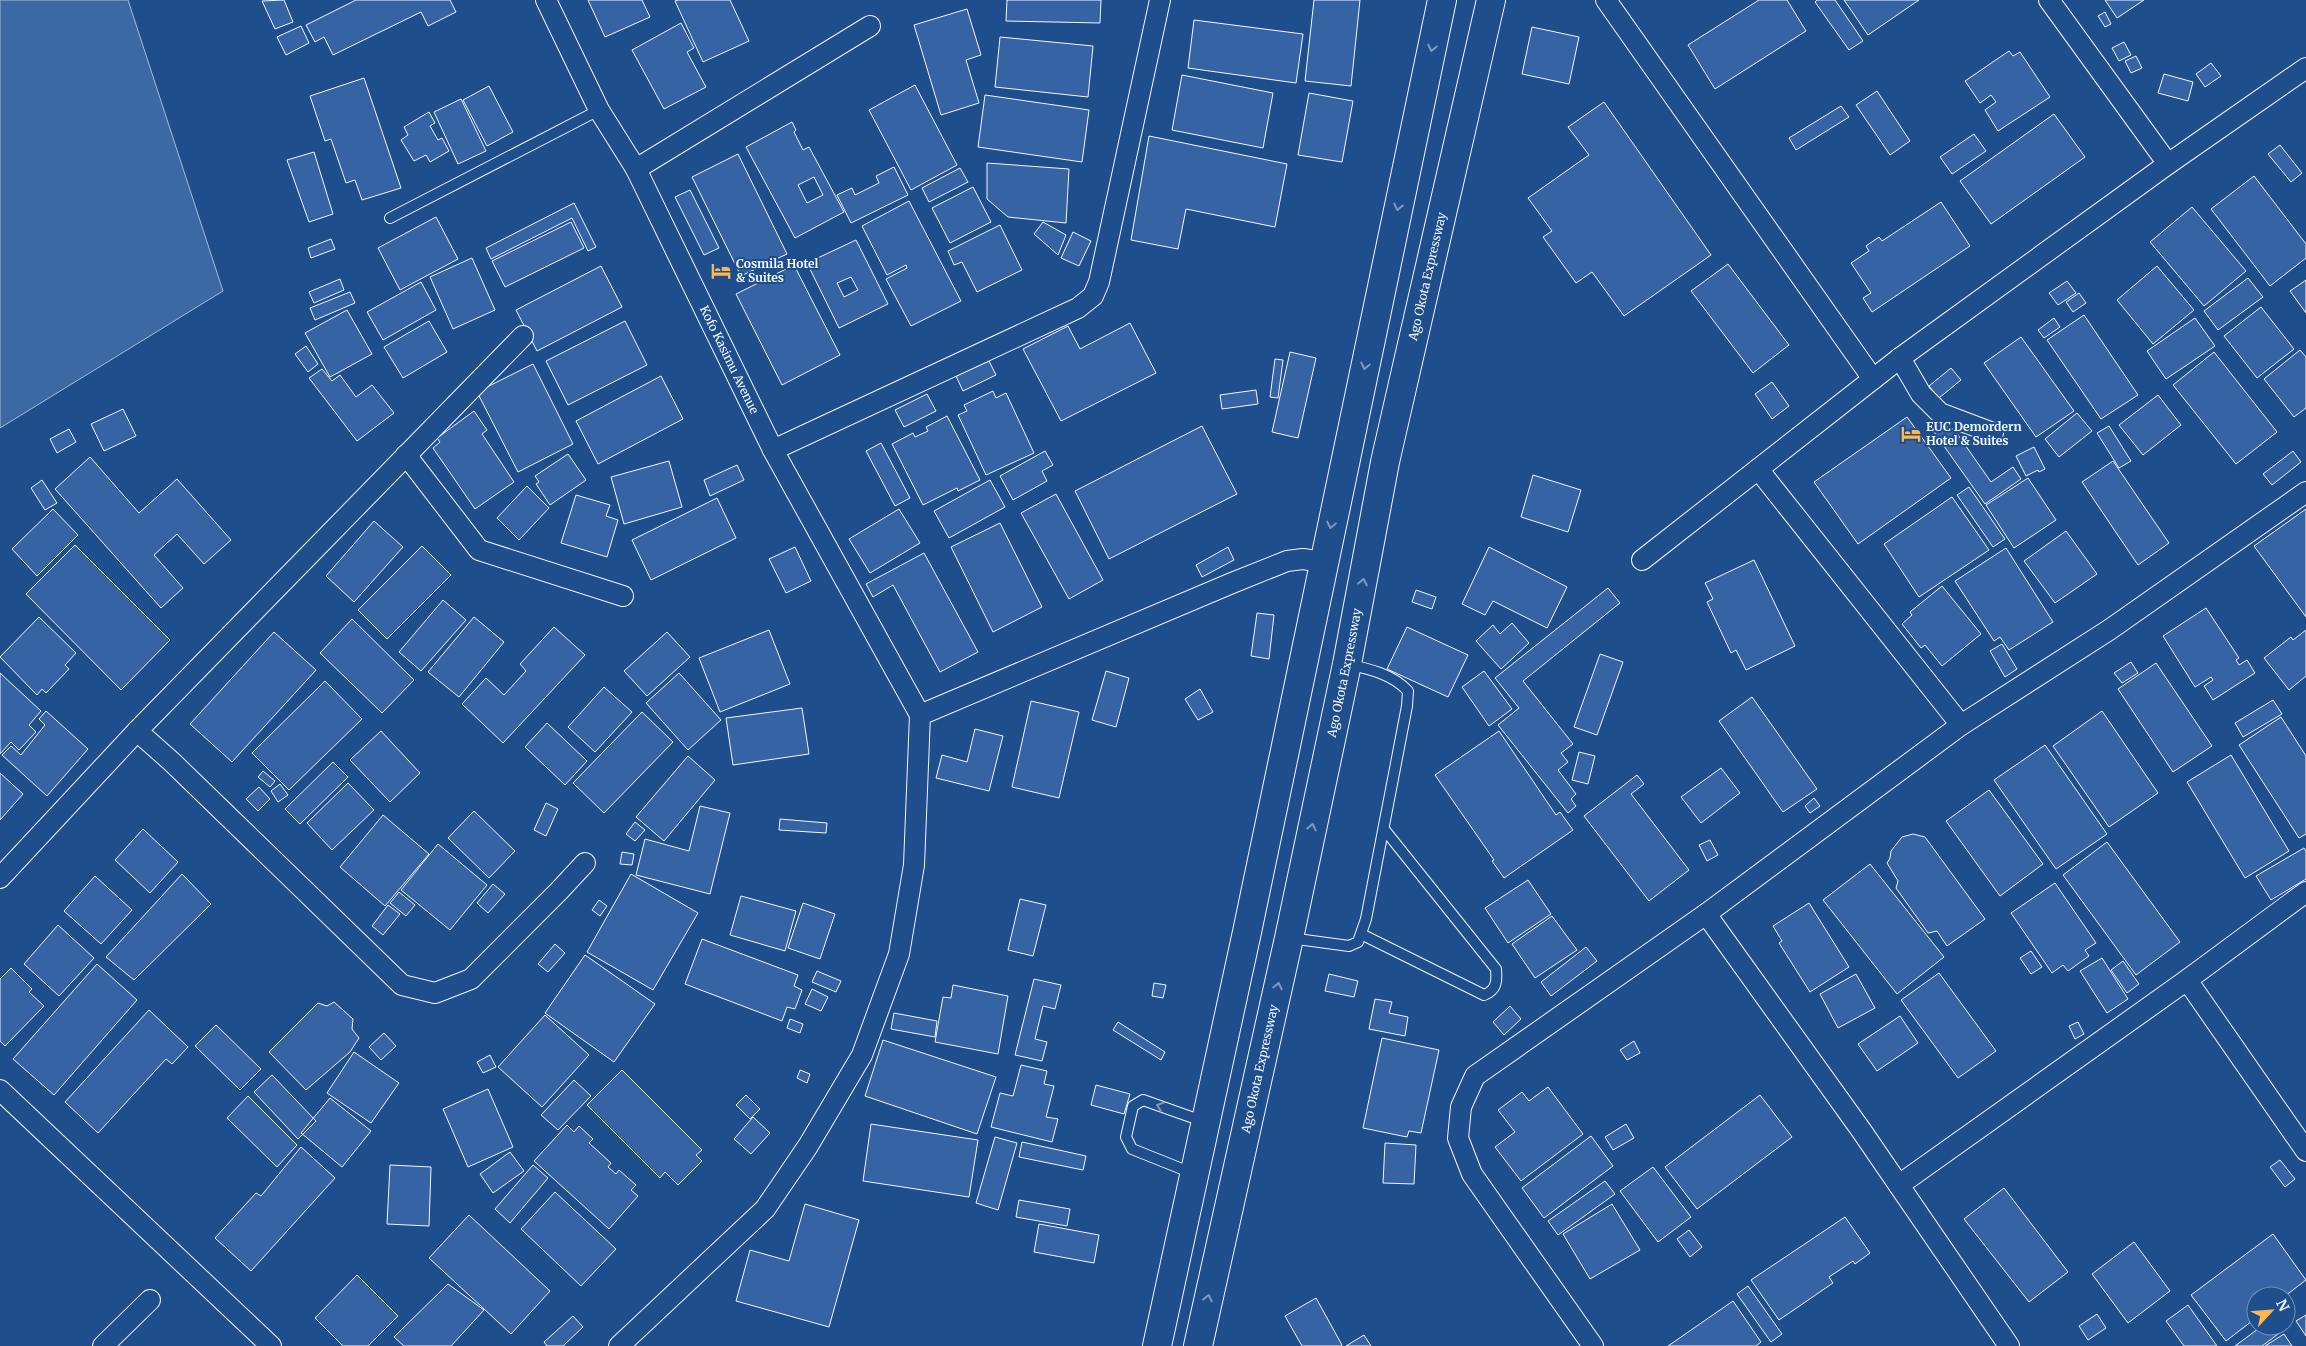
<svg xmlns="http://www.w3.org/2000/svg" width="2306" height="1346" viewBox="0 0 2306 1346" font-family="Merriweather,serif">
<rect width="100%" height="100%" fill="#1f4e8c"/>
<path fill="#3b69a3" stroke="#a8bbd7" d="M0,0H128L223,291L0,428Z"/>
<path fill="#3563a3" stroke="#f2f6ff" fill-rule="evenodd" d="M284,0L293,22L275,29L262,1Z
M356,0H450L456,12L428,26L421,12L333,55L324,37L315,42L306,25Z
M588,0H642L650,17L605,37Z
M678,0H730L749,41L703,62L675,1Z
M1007,0H1101L1100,23L1006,21Z
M1314,0H1360L1351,86L1305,81Z
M1759,0H1787L1806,31L1715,89L1688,45Z
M1817,0H1835L1863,41L1849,50L1815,2Z
M1844,0H1919L1868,35Z
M2105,0H2144L2117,18Z
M967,9L981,55L966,60L979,103L941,115L914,25Z
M2105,12L2111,24L2105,27L2098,16Z
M1194,20L1303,34L1296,83L1188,68Z
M681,23L694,48L687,52L706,87L664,109L632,50Z
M301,26L309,43L286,55L277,37Z
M1532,27L1579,37L1569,84L1522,74Z
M1000,37L1093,46L1088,97L995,87Z
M2124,42L2131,55L2119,61L2112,48Z
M2009,51L2013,56L2020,52L2050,97L1998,131L1985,110L1996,102L1991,95L1980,103L1965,81Z
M2136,56L2142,68L2131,73L2125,61Z
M2211,63L2221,76L2205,87L2196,74Z
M2164,74L2193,82L2188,101L2158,93Z
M1182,75L1273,93L1263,148L1172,130Z
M364,78L401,188L362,200L355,180L346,183L331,139L325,141L310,96Z
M915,85L957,165L911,190L869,110Z
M489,86L513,132L487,146L463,100Z
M1877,91L1910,141L1890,155L1856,105Z
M1309,93L1353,101L1342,162L1298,155Z
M985,95L1089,110L1082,162L978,147Z
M461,99L486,151L458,164L434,112Z
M1604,102L1711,255L1624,316L1592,272L1576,283L1543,237L1552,231L1528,198L1589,155L1568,127Z
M1841,106L1849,117L1796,150L1789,138Z
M429,112L435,123L430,126L438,140L442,138L449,151L430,162L426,155L414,161L401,140L408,135L404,127Z
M2054,114L2085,157L1991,224L1960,181Z
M792,122L796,130L794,132L803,150L809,147L844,212L795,238L746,147ZM814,177L823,195L807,203L798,185Z
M1974,134L1986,151L1952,174L1940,157Z
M1149,136L1287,164L1275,227L1186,209L1178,249L1131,240Z
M2280,145L2302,173L2291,182L2268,154Z
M314,152L333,214L309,222L287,160Z
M738,154L787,254L741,276L692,177Z
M987,163L1069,169L1066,223L1008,217L987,199Z
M894,167L908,195L851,223L837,195L852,188L855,195L879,183L876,176Z
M960,168L968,182L929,202L922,188Z
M2254,176L2306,244V258L2270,286L2211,209Z
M973,187L991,222L950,243L932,208Z
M690,190L719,248L704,255L675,197Z
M909,201L961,301L911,326L886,279L907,268L906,265L887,275L862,226Z
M1941,202L1970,246L1872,312L1863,298L1871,293L1851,263L1869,251L1866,246L1879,237L1882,241Z
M574,203L596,247L588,251L572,218L491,259L486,248Z
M2192,207L2246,271L2204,306L2150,242Z
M436,217L458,259L400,290L378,248Z
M571,222L584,248L505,287L492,261Z
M1043,222L1066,235L1058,255L1034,234Z
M1000,225L1022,270L977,292L962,262L954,265L948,251Z
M1073,232L1091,241L1079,266L1061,258Z
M331,239L335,249L311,258L308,248Z
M856,240L888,304L839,328L807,263ZM851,277L858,290L844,297L837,283Z
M472,258L495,310L453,329L430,277Z
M1728,264L1789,345L1753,373L1691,291Z
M794,265L840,355L782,385L736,294Z
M601,266L622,307L537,351L516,310Z
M2157,266L2194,310L2153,344L2117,300Z
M2248,278L2263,297L2218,330L2204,311Z
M340,279L344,290L314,303L309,292Z
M2306,280V313L2290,291Z
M2067,281L2076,293L2058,305L2049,293Z
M421,282L436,310L383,340L367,312Z
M350,292L355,303L315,320L310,308Z
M2079,293L2086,303L2073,312L2066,302Z
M2261,307L2294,349L2257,378L2224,336Z
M347,310L372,354L330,377L305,333Z
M2084,315L2138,395L2101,419L2047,340Z
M2054,318L2060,327L2044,338L2038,330Z
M2195,318L2215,346L2166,379L2147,351Z
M429,321L447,352L403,378L384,347Z
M625,321L647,365L568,405L546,361Z
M1130,323L1156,373L1061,421L1023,349L1068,326L1080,349Z
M2021,337L2074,411L2036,437L1984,363Z
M306,346L318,364L308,372L295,354Z
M2300,350L2306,357V408L2294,417L2264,379Z
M1290,352L1316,358L1298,438L1272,432Z
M2214,352L2277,432L2236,464L2173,385Z
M1275,359L1283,360L1278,398L1270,397Z
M989,361L996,375L963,391L956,376Z
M533,364L573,444L518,472L477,392Z
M1951,368L1961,380L1939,398L1929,386Z
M322,369L332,381L340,375L356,397L372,385L394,413L357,441L309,378Z
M661,376L683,419L598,464L576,421Z
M1772,382L1789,406L1772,419L1755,394Z
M1256,390L1258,404L1222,409L1220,395Z
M993,391L996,398L1006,393L1034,453L986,475L958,415L967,411L964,405Z
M927,394L936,411L904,427L895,410Z
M2158,395L2181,425L2143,455L2119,425Z
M123,409L136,436L104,451L91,424Z
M474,411L487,430L482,434L514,482L475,509L433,448L440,442L437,438Z
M2077,413L2092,431L2059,457L2045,439Z
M947,416L980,480L958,491L957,488L923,505L892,444L913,433L915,437L928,431L926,427Z
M1907,417L1951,478L1858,544L1814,482Z
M1949,422L1991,482L2013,467L2021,479L1985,504L1934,432Z
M1202,426L1237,494L1109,559L1075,491Z
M2109,426L2131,461L2119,468L2097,433Z
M69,429L76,442L57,453L50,439Z
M881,443L910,498L895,506L866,451Z
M2034,447L2045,469L2039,472L2038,470L2026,476L2016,456Z
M1045,451L1053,465L1042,471L1047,481L1013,500L1000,476Z
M2293,451L2301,462L2272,485L2263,474Z
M568,454L586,480L550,505L536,484L539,482L535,476Z
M90,457L139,513L177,479L231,540L204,564L177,534L154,555L183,588L161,608L55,489Z
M669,461L682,507L624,524L611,477Z
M2113,461L2169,543L2138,565L2082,482Z
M737,465L744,480L710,496L704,480Z
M1533,475L1581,490L1568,532L1521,517Z
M2028,478L2056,520L2014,548L1986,505Z
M42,480L57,503L45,510L31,488Z
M990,480L1005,507L949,538L934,511Z
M527,486L549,508L519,540L497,518Z
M1969,487L2005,539L1993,547L1957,495Z
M1056,494L1103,580L1069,599L1021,513Z
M576,495L610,505L606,516L618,520L607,557L561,543Z
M1952,497L1989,550L1919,597L1884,544Z
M717,498L736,538L651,580L632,540Z
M53,509L78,535L37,576L12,549Z
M899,509L920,543L870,573L849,539Z
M2306,509V617L2254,546Z
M374,521L403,547L354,602L326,576Z
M1000,523L1042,607L993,632L951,547Z
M2066,531L2097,574L2055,603L2024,561Z
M75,545L170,640L121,690L26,594Z
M422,546L451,575L387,639L358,610Z
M795,547L811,581L786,593L769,559Z
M1228,547L1234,560L1202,577L1196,565Z
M1489,547L1567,587L1547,628L1493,601L1485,615L1462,604Z
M2006,548L2053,622L2009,650L2000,637L1994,641L1955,581Z
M924,553L978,652L940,672L893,585L873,597L866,584Z
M1754,560L1795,646L1746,670L1736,650L1731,653L1707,602L1713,599L1705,583Z
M1942,586L1981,634L1942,666L1925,645L1921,648L1902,624L1912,615L1910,612Z
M1608,588L1620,603L1523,681L1573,744L1561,753L1568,762L1558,770L1576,794L1571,799L1576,806L1568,813L1498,725L1519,708L1495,678Z
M1416,590L1436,597L1432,609L1412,602Z
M443,600L466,620L421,671L399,652Z
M2206,608L2239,658L2236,660L2239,665L2247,660L2255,673L2213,700L2204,686L2213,680L2211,677L2195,687L2163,636Z
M1257,613L1274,615L1269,659L1251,656Z
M39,617L76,653L65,665L69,669L46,693L42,689L37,695L0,657Z
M474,617L504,642L459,697L428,672Z
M352,619L414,680L382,713L320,653Z
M1512,623L1529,643L1501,669L1476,641L1493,625L1500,634Z
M554,627L585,655L503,743L462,704L486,678L504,695L526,671L520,664Z
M1407,627L1468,655L1448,697L1387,669Z
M769,630L790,684L720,712L699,658Z
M2306,630V676L2289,690L2264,658L2291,637L2293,640Z
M274,632L316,670L232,762L190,724Z
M667,632L690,657L647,696L624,671Z
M2002,644L2017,669L2005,677L1990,651Z
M1600,654L1623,662L1597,735L1574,727Z
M2131,662L2138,673L2122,683L2114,673Z
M2156,663L2212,746L2173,772L2118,689Z
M1106,671L1129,678L1116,727L1092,720Z
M1484,671L1512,709L1489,726L1462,687Z
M0,673L41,711L29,725L36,732L19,750L11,742L0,754Z
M679,673L721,720L688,750L646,703Z
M325,681L362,719L289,790L252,753Z
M604,687L632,712L595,752L568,727Z
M1200,689L1213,712L1198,720L1185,699Z
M1752,697L1817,789L1783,812L1719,721Z
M2273,700L2282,714L2243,737L2235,723Z
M1031,701L1079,712L1059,798L1012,787Z
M802,708L809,754L733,765L726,718Z
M46,711L88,749L47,796L2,755L11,746L21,755L45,725L39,719Z
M2102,711L2158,793L2109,827L2053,746Z
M642,712L673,742L604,813L573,783Z
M2281,717L2306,756V834L2299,838L2239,745Z
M547,723L587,761L565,785L525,747Z
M975,729L1003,736L989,791L936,778L942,755L967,762Z
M381,731L420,773L390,802L350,760Z
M1499,731L1556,815L1560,812L1573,830L1504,878L1492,861L1494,860L1435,775Z
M2045,745L2107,834L2056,869L1994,780Z
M1579,752L1595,756L1588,784L1572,780Z
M2231,755L2289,851L2245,878L2187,782Z
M688,756L715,780L664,841L636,817Z
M333,762L348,777L300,824L285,809Z
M1721,768L1740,793L1701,823L1681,797Z
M263,771L275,781L270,787L258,777Z
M0,773L23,794L0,820Z
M1637,775L1644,784L1631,794L1689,870L1649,901L1584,816Z
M348,783L374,810L332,850L307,823Z
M280,784L288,795L278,802L271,791Z
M259,787L270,799L258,811L246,799Z
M1989,790L2043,864L2000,896L1946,821Z
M1814,798L1820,806L1810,813L1805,806Z
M546,803L558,809L546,836L534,830Z
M700,806L730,813L710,894L636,875L645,839L689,851Z
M474,811L515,851L489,878L448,838Z
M383,815L429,854L385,906L340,867Z
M780,819L827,823L826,833L779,830Z
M635,822L645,830L635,841L626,834Z
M143,829L178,862L150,893L115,860Z
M1913,834L1925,837L1985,919L1947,946L1937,931L1928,933L1896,888L1898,881L1887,863L1890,858L1891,851L1902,837Z
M1710,840L1718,855L1707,861L1699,845Z
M2107,842L2180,942L2136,975L2063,875Z
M438,844L487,885L450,930L401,890Z
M2304,848L2306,851V879L2271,900L2256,876Z
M622,852L634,854L632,865L620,864Z
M1870,864L1944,957L1897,994L1823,900Z
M182,874L211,904L134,980L106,957Z
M631,874L698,913L653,990L587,952Z
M95,876L132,910L101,944L64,911Z
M1528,880L1551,914L1508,943L1485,908Z
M2055,883L2096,943L2085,950L2089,956L2068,971L2063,965L2052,973L2011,913Z
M493,884L505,894L488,913L477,903Z
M399,892L415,905L406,916L390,903Z
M741,896L796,911L785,951L730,935Z
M1020,899L1046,905L1033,956L1008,950Z
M599,900L607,906L600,916L592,910Z
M803,903L835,914L820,959L788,948Z
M1809,903L1849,967L1810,992L1779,943L1782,941L1773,926Z
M388,905L400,914L383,935L372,926Z
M1552,916L1577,950L1535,978L1512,944Z
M58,925L94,958L59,996L24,964Z
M702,939L798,975L794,986L802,990L795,1009L787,1007L782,1021L685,984Z
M555,944L565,953L548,972L538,964Z
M1586,947L1597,961L1551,996L1541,982Z
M2031,951L2042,967L2031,974L2020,958Z
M585,955L655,1004L614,1062L545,1013Z
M2102,958L2128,999L2107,1013L2080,971Z
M2123,961L2139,984L2127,993L2111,970Z
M97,964L137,1000L54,1095L13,1059Z
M11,968L32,989L29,992L44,1006L5,1046L0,1041V979Z
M817,971L841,981L836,992L812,982Z
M1939,973L1996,1051L1958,1078L1901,1000Z
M1329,974L1358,981L1354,997L1325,991Z
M1856,974L1875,1008L1838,1028L1820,994Z
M1034,979L1061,985L1055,1009L1043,1006L1035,1039L1047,1042L1042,1061L1015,1055Z
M1154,983L1166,985L1163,998L1152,996Z
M953,985L1008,996L998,1054L935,1042L943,997L951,998Z
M812,989L828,997L821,1011L805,1004Z
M1375,999L1392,1002L1389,1013L1408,1017L1405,1036L1369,1029Z
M334,1002L353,1019L352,1029L359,1038L350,1052L306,1090L269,1052L318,1003L327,1006Z
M1510,1006L1521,1019L1504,1035L1493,1022Z
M149,1010L188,1047L172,1064L166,1059L98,1133L65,1102Z
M894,1013L937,1021L935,1037L891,1029Z
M545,1015L589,1055L542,1107L498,1067Z
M1900,1016L1918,1043L1877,1071L1858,1044Z
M790,1019L803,1024L800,1033L787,1028Z
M1118,1022L1165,1052L1161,1060L1113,1030Z
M2078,1022L2084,1034L2075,1039L2069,1026Z
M216,1025L261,1069L240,1090L195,1046Z
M384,1033L396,1046L381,1060L369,1047Z
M1382,1038L1439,1050L1421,1133L1409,1131L1407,1137L1363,1128Z
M883,1040L996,1077L977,1134L865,1096Z
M1634,1041L1640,1053L1627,1060L1620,1050Z
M354,1052L399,1083L371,1123L327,1093Z
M490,1055L496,1067L483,1073L477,1062Z
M1021,1065L1047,1071L1044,1084L1054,1086L1046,1117L1058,1119L1052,1142L991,1127L1000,1093L1013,1096Z
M622,1070L702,1150L696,1155L702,1161L678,1185L665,1172L660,1178L587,1105Z
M800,1070L810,1074L807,1083L797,1078Z
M272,1075L316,1121L298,1139L254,1092Z
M574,1080L591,1096L558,1130L541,1115Z
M1096,1085L1130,1094L1124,1114L1091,1105Z
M1548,1087L1583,1134L1521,1181L1495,1147L1515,1132L1498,1110L1522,1092L1529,1101Z
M488,1089L513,1147L468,1167L443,1109Z
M746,1095L760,1109L750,1119L736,1105Z
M1760,1095L1792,1137L1697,1209L1665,1167Z
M248,1096L297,1145L277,1167L227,1118Z
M330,1098L371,1131L342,1167L301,1133Z
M753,1117L770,1133L751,1154L734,1139Z
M871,1124L978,1140L969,1197L863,1181Z
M1626,1124L1634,1138L1613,1150L1605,1137Z
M567,1125L574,1132L579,1126L593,1139L589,1143L611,1163L608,1167L616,1174L619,1170L636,1185L631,1190L638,1196L609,1229L534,1161Z
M1591,1136L1613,1166L1544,1218L1522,1188Z
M995,1137L1017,1143L998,1210L976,1203Z
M1022,1142L1086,1156L1083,1170L1019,1157Z
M1385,1143L1416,1145L1414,1184L1383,1183Z
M301,1147L335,1178L251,1271L215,1238L256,1193L261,1196Z
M510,1152L524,1171L493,1193L480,1174Z
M2280,1160L2295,1179L2285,1187L2270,1167Z
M390,1165L431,1167L429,1226L387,1224Z
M533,1165L548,1178L510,1223L495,1209Z
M1653,1167L1691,1217L1658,1242L1620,1191Z
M1605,1181L1615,1194L1558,1235L1548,1221Z
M2004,1188L2068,1272L2029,1302L1964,1219Z
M555,1192L616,1249L581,1286L521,1229Z
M1019,1200L1070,1209L1067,1226L1016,1217Z
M805,1204L859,1220L829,1327L736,1301L750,1250L789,1261Z
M1612,1204L1640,1250L1590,1279L1563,1234Z
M469,1215L550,1291L511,1334L429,1258Z
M1845,1217L1870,1253L1855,1264L1853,1261L1829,1277L1833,1283L1779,1320L1751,1280Z
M1039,1224L1099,1235L1094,1263L1034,1252Z
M1689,1230L1702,1247L1690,1257L1677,1239Z
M2273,1234L2306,1280L2285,1296H2256V1318L2226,1341L2191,1295Z
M2134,1242L2170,1291L2128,1323L2092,1274Z
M357,1275L398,1316L368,1346H343L315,1318Z
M448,1284L484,1310L451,1346H404L394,1337Z
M1748,1286L1782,1334L1771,1342L1737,1294Z
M1316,1298L1342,1345L1341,1346H1302L1285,1316Z
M1733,1301L1761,1342L1756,1346H1668Z
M2188,1305L2217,1346H2184L2166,1321Z
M2097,1314L2106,1328L2088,1340L2079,1326Z
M2306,1315V1336L2296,1321Z
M573,1316L583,1327L563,1346H547L544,1342Z
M2286,1322L2289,1326L2262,1346H2235L2262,1326H2286Z
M2284,1334L2292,1346H2265Z
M1364,1335L1371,1346H1346Z"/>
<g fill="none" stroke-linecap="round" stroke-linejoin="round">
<defs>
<path id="lane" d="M390,218L599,110
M1361,934L1484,995C1497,990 1497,981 1496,969L1384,829
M1290,938L1349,946L1358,942L1366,919L1407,706L1408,691C1392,674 1369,669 1347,664
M1192,1173L1132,1149L1126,1137L1133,1106L1143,1100L1205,1122"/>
<g id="street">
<path id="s1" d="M546,0L599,110L636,169L773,450L920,715"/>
<path d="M1606,0L1873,379"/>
<path d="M2049,0L2168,164"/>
<path d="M636,169L870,26"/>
<path d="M1900,358L1921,394L1940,413L1993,433"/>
<path d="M773,450L1078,308L1093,296L1099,282L1160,0"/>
<path d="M406,455L479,550L623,596"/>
<path d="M1758,469L1961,725"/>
<path d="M1642,560L1900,358L2168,164L2306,68"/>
<path d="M137,731L172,762L402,985L435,993L471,979L559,891L585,863"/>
<path d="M0,878L137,731L523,336"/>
<path d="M1706,914L1861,1130L2009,1346"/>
<path d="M2187,980L2306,1151"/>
<path d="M0,1090L271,1346"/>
<path d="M1899,1185L2187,980L2306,892"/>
<path d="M103,1346L150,1300"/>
<path d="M619,1346L765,1209L808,1146L862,1055L899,954L914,865L920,715L1232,583L1287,561L1303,559L1323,562"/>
<path d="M1593,1346L1472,1174L1458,1138L1461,1107L1475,1076L1706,914L1961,725L2109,630L2306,492"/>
</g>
<g id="secondary">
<path d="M1157,1346L1247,932L1442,0"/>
<path id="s2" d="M1198,1346L1289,938L1347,664L1385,462L1491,0"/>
</g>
</defs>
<use href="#lane" stroke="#f2f6ff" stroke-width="12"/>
<use href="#street" stroke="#f2f6ff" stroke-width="22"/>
<use href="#secondary" stroke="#f2f6ff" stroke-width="30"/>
<use href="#lane" stroke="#1f4e8c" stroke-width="10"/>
<use href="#street" stroke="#1f4e8c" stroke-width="20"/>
<use href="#secondary" stroke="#1f4e8c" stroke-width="28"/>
</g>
<defs><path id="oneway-chevron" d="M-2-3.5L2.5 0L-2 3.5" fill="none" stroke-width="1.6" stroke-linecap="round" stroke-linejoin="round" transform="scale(1.25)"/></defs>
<g stroke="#7e9ac0">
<use href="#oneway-chevron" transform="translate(1432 48) rotate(102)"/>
<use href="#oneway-chevron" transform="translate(1398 207) rotate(102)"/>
<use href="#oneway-chevron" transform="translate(1365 366) rotate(102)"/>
<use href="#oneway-chevron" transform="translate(1331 525) rotate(102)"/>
<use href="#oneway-chevron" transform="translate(1363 582) rotate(-79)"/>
<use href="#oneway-chevron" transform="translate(1312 827) rotate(-78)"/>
<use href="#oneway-chevron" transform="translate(1278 986) rotate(-77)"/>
<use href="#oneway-chevron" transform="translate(1160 1106) rotate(-161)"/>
<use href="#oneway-chevron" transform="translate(1208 1298) rotate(-78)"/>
</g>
<defs>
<symbol id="hotel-bare" viewBox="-9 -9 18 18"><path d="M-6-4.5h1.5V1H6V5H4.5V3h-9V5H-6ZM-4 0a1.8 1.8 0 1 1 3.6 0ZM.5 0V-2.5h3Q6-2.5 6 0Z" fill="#ffb74d" stroke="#1f4e8c" stroke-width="2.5" paint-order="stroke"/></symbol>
</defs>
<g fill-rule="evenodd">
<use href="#hotel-bare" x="707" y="257" width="28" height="28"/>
<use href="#hotel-bare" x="1897" y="420" width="28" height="28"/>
</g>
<g text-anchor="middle" stroke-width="4" stroke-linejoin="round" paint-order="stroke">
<g font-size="12" font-weight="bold" fill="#f2f6ff" stroke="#1f4e8c" text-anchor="start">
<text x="736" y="268">Cosmila Hotel<tspan x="736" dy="14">&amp; Suites</tspan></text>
<text x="1926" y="431">EUC Demordern<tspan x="1926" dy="14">Hotel &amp; Suites</tspan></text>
</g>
<g font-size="12" fill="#f2f6ff" stroke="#1f4e8c">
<text dy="4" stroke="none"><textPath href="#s2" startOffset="1094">Ago Okota Expressway</textPath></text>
<text dy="4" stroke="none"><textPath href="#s1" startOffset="404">Kofo Kasimu Avenue</textPath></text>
<text dy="4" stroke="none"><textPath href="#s2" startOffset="689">Ago Okota Expressway</textPath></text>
<text dy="4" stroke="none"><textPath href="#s2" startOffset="284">Ago Okota Expressway</textPath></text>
</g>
</g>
<g transform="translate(2271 1311) rotate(64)"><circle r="24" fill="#1f4e8c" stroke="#7391ba"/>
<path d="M0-4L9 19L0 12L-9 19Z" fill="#ffb74d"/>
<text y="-8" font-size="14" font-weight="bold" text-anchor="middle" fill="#f2f6ff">N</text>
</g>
</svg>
